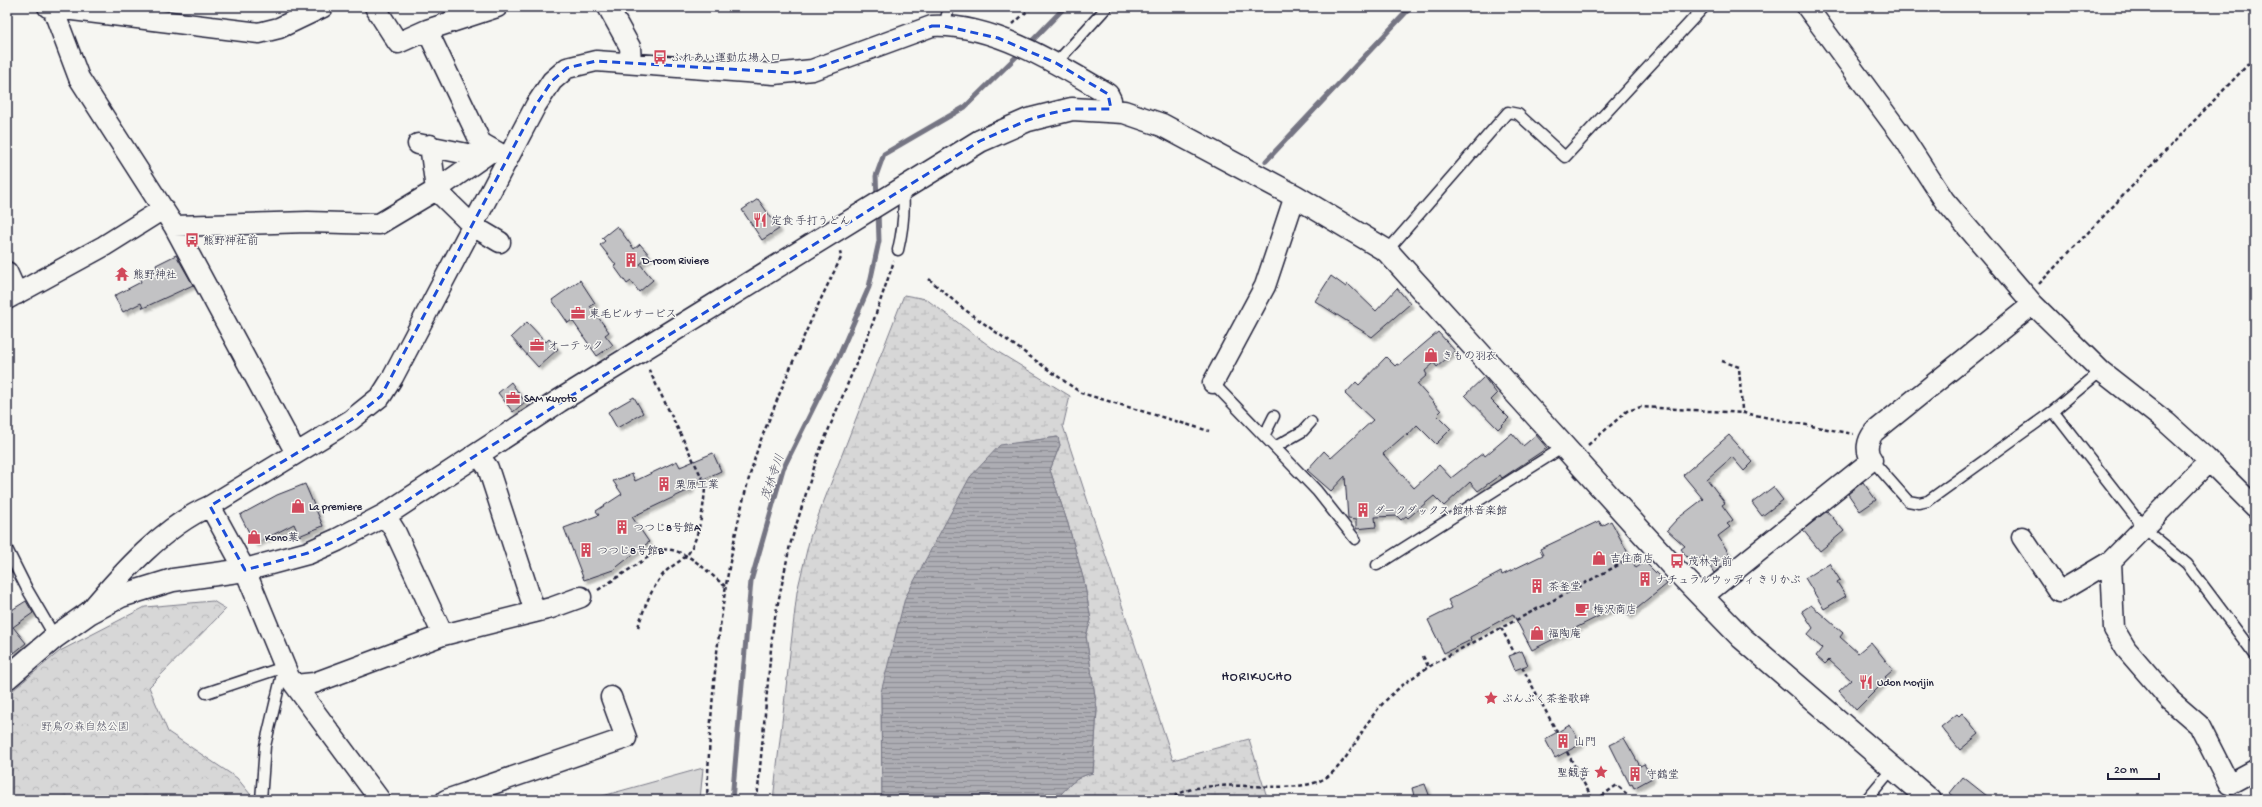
<svg xmlns="http://www.w3.org/2000/svg" width="2262" height="807" viewBox="0 0 2262 807" font-family="'Gochi Hand','Klee One',sans-serif">
<defs>
<pattern id="forest-crowns" width="20" height="18" patternUnits="userSpaceOnUse"><rect width="20" height="18" fill="#d7d7d7"/><path d="M2 6a3 3 0 1 1 6 0M12 15a3 3 0 1 1 6 0" fill="none" stroke="#b8b8b9"/></pattern>
<pattern id="wetland-marsh" width="20" height="14" patternUnits="userSpaceOnUse"><rect width="20" height="14" fill="#d7d7d7"/><path d="M1 5h8M5 5V1M11 12h8M15 12V8" fill="none" stroke="#b8b8b9"/></pattern>
<pattern id="water-rules" width="6" height="5" patternUnits="userSpaceOnUse"><rect width="6" height="5" fill="#adadb3"/><path d="M0 2.5h6" fill="none" stroke="#8c8c93"/></pattern>
<filter id="shadow"><feDropShadow dx="3.5" dy="3.5" stdDeviation="1" flood-color="#0004"/></filter>
</defs>
<rect width="100%" height="100%" fill="#f6f6f2"/>
<filter id="ink" filterUnits="userSpaceOnUse"><feTurbulence type="fractalNoise" baseFrequency=".025" numOctaves="2"/><feDisplacementMap in="SourceGraphic" scale="8" xChannelSelector="R" yChannelSelector="G"/><feConvolveMatrix kernelMatrix="1 2 1 2 8 2 1 2 1" color-interpolation-filters="sRGB"/></filter>
<g filter="url(#ink)">
<path fill="#d7d7d7" stroke="#7c7c89" d="M703,768L700,800H588Z"/>
<path fill="url(#forest-crowns)" stroke="#7c7c89" d="M213,601L226,609L149,687L168,732L237,778L255,800H7V695L60,651L145,607Z"/>
<path fill="url(#wetland-marsh)" stroke="#7c7c89" d="M904,295L926,299L995,350L1070,396L1063,426L1173,760L1249,739L1266,794L1280,800H1056C1067,787 1076,776 1093,773L1097,709L1086,636L1091,620L1084,581L1068,524L1050,470L1060,445L1057,437L1032,441L881,692L882,800H773L797,592L810,537Z"/>
<path fill="url(#water-rules)" stroke="#757583" d="M1058,437L1060,445L1050,470L1068,524L1084,581L1091,620L1086,636L1097,709L1093,773C1076,776 1067,787 1056,800H882L881,692L905,598L970,477L1000,445Z"/>
<g fill="none" stroke-linecap="round" stroke-linejoin="round">
<path stroke="#757583" stroke-width="5" d="M1028,45L1065,7
M1266,161L1411,7
M877,199L876,176L884,154L965,107L1022,51
M732,800L751,581L783,469L839,356L869,287L879,241L878,211"/>
</g>
<path fill="#c2c2c4" stroke="#22223b" filter="url(#shadow)" d="M758,199L779,229L762,240L742,210Z
M617,226L634,249L640,244L650,256L640,264L653,280L639,292L631,281L627,284L614,266L616,265L600,245L605,241L602,238Z
M176,255L193,285L143,308L141,303L123,312L114,296L141,282L139,277L157,268L156,265Z
M1331,276L1346,287L1348,284L1376,311L1397,288L1410,304L1372,337L1315,301Z
M580,280L595,303L590,306L609,332L605,335L613,345L597,356L572,320L568,323L552,300Z
M527,322L546,342L549,339L558,349L538,367L511,337Z
M1438,332L1455,351L1437,367L1434,363L1425,371L1427,375L1417,384L1441,411L1437,415L1451,429L1436,444L1417,425L1407,436L1406,434L1383,454L1414,488L1439,465L1451,478L1483,453L1485,456L1512,433L1523,446L1536,435L1547,448L1502,478L1500,475L1478,491L1470,482L1444,506L1434,496L1408,518L1406,516L1401,520L1397,516L1375,517L1376,527L1356,529V520L1348,519L1345,476L1331,491L1307,470L1324,451L1331,458L1373,420L1345,394L1356,382L1359,385L1386,357L1395,366L1397,364L1399,365Z
M1484,377L1497,394L1491,400L1509,418L1498,429L1465,395Z
M511,382L525,402L513,412L498,393Z
M634,397L643,413L617,428L608,412Z
M1729,435L1753,462L1744,471L1732,457L1707,479L1725,503L1722,505L1733,520L1727,524L1730,527L1718,536L1732,558L1714,573L1704,556L1692,564L1681,549L1685,546L1667,530L1677,519L1703,499L1683,475Z
M713,453L721,471L689,486L691,489L632,517L649,542L613,570L584,580L564,528L599,515L596,511L622,494L613,481L632,474L635,481L677,461L680,467Z
M1863,482L1876,500L1860,511L1848,494Z
M305,484L323,526L299,536L294,524L255,544L240,515L277,495Z
M1773,487L1783,500L1762,516L1752,503Z
M1827,511L1844,531L1820,551L1803,530Z
M1599,521L1602,526L1611,521L1636,568L1645,562L1667,584L1628,616L1621,605L1532,650L1513,614L1470,637L1471,640L1444,653L1428,620L1452,608L1448,600L1501,572L1502,575L1543,555L1540,549Z
M1829,563L1840,580L1837,582L1846,596L1824,609L1805,578Z
M26,601L33,613L13,627L26,643L14,653L7,645V613Z
M1811,605L1843,633L1840,637L1858,653L1871,642L1893,670L1885,677L1887,679L1856,710L1839,691L1851,680L1829,660L1825,664L1816,656L1822,648L1807,635L1813,628L1802,611Z
M1522,651L1528,665L1515,670L1509,656Z
M1962,713L1979,734L1960,750L1941,727L1957,714L1959,716Z
M1570,725L1581,744L1555,758L1545,739Z
M1624,738L1640,766L1644,764L1652,778L1634,788L1632,784L1630,785L1610,745Z
M1963,777L1992,800H1958L1950,793Z
M1425,784L1431,800H1415L1412,788Z"/>
<g fill="none" stroke-linecap="round" stroke-linejoin="round">
<defs>
<path id="lane" d="M944,26L949,7
M1056,63L1107,7
M898,250C903,229 905,209 903,188
M1387,251L1508,112L1518,114L1565,157L1704,7
M1213,383L1317,491L1355,539
M2053,411L2144,528L2187,564L2255,655
M1264,436L1274,416
M1275,447L1303,431L1311,422
M1872,460L1908,501L1919,503L1928,501L2053,411L2101,371
M7,549L27,589L55,637
M1377,565L1565,446
M206,693L284,667
M261,800L265,746L283,670
M1866,800L1892,769"/>
<path id="street" d="M48,7L259,33L279,28L323,7
M375,7L398,43L427,30L481,143L504,156
M608,7L630,47L631,63
M1807,7L1905,140L1944,200L2033,304L2101,371L2166,422L2206,458L2255,507
M53,9L79,78L174,226L296,453
M427,30L497,7
M418,144L482,157
M430,145L436,190L473,226L500,242
M174,226L308,222L379,224L436,190L493,150
M7,272L17,294
M7,299L104,246L163,209
M1213,383L1265,286L1295,196
M478,454L488,468L535,612
M2209,461L2111,561L2114,629L2126,649L2170,700L2199,725L2229,784L2255,770
M385,515L395,531L443,635
M2022,537L2059,592L2111,561
M1702,597L1872,460C1865,451 1867,441 1874,432L2033,304
M90,611C122,573 164,526 210,506
M295,685L314,683L443,635L551,608L581,597
M380,800L289,677L245,570L210,506L351,420L381,396L393,377L536,105L552,81L567,68L596,61L774,74L812,70L932,26C992,23 1058,64 1108,94L1111,100V109
M446,800L626,738L611,697"/>
<path id="secondary" d="M7,678L55,637L89,613L121,596L173,580L245,570L308,553L337,540L385,515L559,401L980,141L1028,120L1072,109L1124,112L1162,125L1295,196L1387,251L1675,569L1742,638L1930,800"/>
</defs>
<use href="#lane" stroke="#22223b" stroke-width="13"/>
<use href="#street" stroke="#22223b" stroke-width="23"/>
<use href="#secondary" stroke="#22223b" stroke-width="25"/>
<path stroke="#22223b" stroke-width="2.5" stroke-dasharray="4 3" stroke-linecap="butt" d="M1013,24L1032,7
M929,279L961,307L1081,393L1209,431
M2039,284L2255,57
M1722,361L1739,367L1742,410L1744,413L1853,434
M1588,445L1627,411L1641,407L1744,413
M598,590L659,550C684,545 707,572 725,586
M638,627C644,608 650,592 661,577C668,567 679,563 687,555C699,541 705,502 705,484L648,368
M1501,628L1515,654
M1423,656L1428,666
M1522,667L1557,732
M1567,752L1593,800
M707,800C711,684 722,563 757,451C763,432 772,414 779,395C798,349 818,303 841,258L840,251
M757,800L773,627L790,545L818,455L871,328L894,261
M1169,800C1203,772 1278,796 1317,782C1345,772 1359,731 1378,709C1411,670 1457,652 1501,628C1547,604 1592,579 1637,555
M1596,800L1617,785L1633,800"/>
<use href="#lane" stroke="#f6f6f2" stroke-width="10"/>
<use href="#street" stroke="#f6f6f2" stroke-width="20"/>
<use href="#secondary" stroke="#f6f6f2" stroke-width="22"/>
</g>
</g>
<path fill="none" stroke="#1d4ed8" stroke-width="3" stroke-dasharray="8 5" stroke-linejoin="round" d="M932,26H944L998,38L1056,63L1108,94L1111,109H1072L1052,113L1028,120L980,141L478,454L385,515L337,540L308,553L245,570L210,506L351,420L381,396L536,105L552,81L567,68L596,61L795,73L812,70Z"/>
<defs>
<symbol id="bus-bare" viewBox="-9 -9 18 18"><path d="M-5-6H5V4H4V6H2V4H-2V6H-4V4H-5ZM-3.5-4V0h7V-4ZM-3.5 1.2v1.5H-2V1.2ZM2 1.2v1.5H3.5V1.2Z" fill="#d1495b" stroke="#f6f6f2" stroke-width="2.5" paint-order="stroke"/></symbol>
<symbol id="restaurant-bare" viewBox="-9 -9 18 18"><path d="M-5-6h1v4h1v-4h1v4h1v-4h1v5L-1.5 .5V6h-2V.5L-5-1ZM5-6V6H3V1.5H1.5Q1.5-4 5-6Z" fill="#d1495b" stroke="#f6f6f2" stroke-width="2.5" paint-order="stroke"/></symbol>
<symbol id="building-bare" viewBox="-9 -9 18 18"><path d="M-4-6H4V6H1V3H-1V6H-4ZM-2.5-4.3h1.7v1.8h-1.7ZM.8-4.3h1.7v1.8H.8ZM-2.5-1h1.7V.8h-1.7ZM.8-1h1.7V.8H.8Z" fill="#d1495b" stroke="#f6f6f2" stroke-width="2.5" paint-order="stroke"/></symbol>
<symbol id="temple-bare" viewBox="-9 -9 18 18"><path d="M0-6L5-2H3V0L6.5 2.5H4V6H1.5V3h-3V6H-4V2.5H-6.5L-3 0V-2H-5Z" fill="#d1495b" stroke="#f6f6f2" stroke-width="2.5" paint-order="stroke"/></symbol>
<symbol id="office-bare" viewBox="-9 -9 18 18"><path d="M-6-3h4V-5.5h4V-3h4V5H-6ZM-1-4.5V-3h2v-1.5ZM-6 0V1H6V0Z" fill="#d1495b" stroke="#f6f6f2" stroke-width="2.5" paint-order="stroke"/></symbol>
<symbol id="shop-bare" viewBox="-9 -9 18 18"><path d="M-5-2.5h2.3a2.7 3.5 0 0 1 5.4 0H5L5.5 6h-11ZM-1.5-2.5h3a1.5 2.3 0 0 0-3 0Z" fill="#d1495b" stroke="#f6f6f2" stroke-width="2.5" paint-order="stroke"/></symbol>
<symbol id="cafe-bare" viewBox="-9 -9 18 18"><path d="M-5.5-4.5H6V0H3Q3 3.5 0 3.5H-2.5Q-5.5 3.5-5.5 0ZM3-3.2v2h1.7v-2ZM-6 4.5H4V6H-6Z" fill="#d1495b" stroke="#f6f6f2" stroke-width="2.5" paint-order="stroke"/></symbol>
<symbol id="sight-bare" viewBox="-9 -9 18 18"><path d="M0-6L1.8-2.2L6-1.7L2.9 1.2L3.7 5.4L0 3.3L-3.7 5.4L-2.9 1.2L-6-1.7L-1.8-2.2Z" fill="#d1495b" stroke="#f6f6f2" stroke-width="2.5" paint-order="stroke"/></symbol>
</defs>
<g fill-rule="evenodd">
<use href="#bus-bare" x="650" y="47" width="20" height="20"/>
<use href="#restaurant-bare" x="750" y="210" width="20" height="20"/>
<use href="#bus-bare" x="182" y="230" width="20" height="20"/>
<use href="#building-bare" x="621" y="250" width="20" height="20"/>
<use href="#temple-bare" x="112" y="264" width="20" height="20"/>
<use href="#office-bare" x="568" y="303" width="20" height="20"/>
<use href="#office-bare" x="527" y="335" width="20" height="20"/>
<use href="#shop-bare" x="1421" y="345" width="20" height="20"/>
<use href="#office-bare" x="503" y="388" width="20" height="20"/>
<use href="#building-bare" x="654" y="474" width="20" height="20"/>
<use href="#shop-bare" x="288" y="496" width="20" height="20"/>
<use href="#building-bare" x="1353" y="500" width="20" height="20"/>
<use href="#building-bare" x="612" y="517" width="20" height="20"/>
<use href="#shop-bare" x="244" y="527" width="20" height="20"/>
<use href="#building-bare" x="576" y="540" width="20" height="20"/>
<use href="#shop-bare" x="1589" y="548" width="20" height="20"/>
<use href="#bus-bare" x="1667" y="551" width="20" height="20"/>
<use href="#building-bare" x="1635" y="569" width="20" height="20"/>
<use href="#building-bare" x="1527" y="576" width="20" height="20"/>
<use href="#cafe-bare" x="1572" y="599" width="20" height="20"/>
<use href="#shop-bare" x="1527" y="623" width="20" height="20"/>
<use href="#restaurant-bare" x="1856" y="672" width="20" height="20"/>
<use href="#sight-bare" x="1481" y="688" width="20" height="20"/>
<use href="#building-bare" x="1553" y="731" width="20" height="20"/>
<use href="#sight-bare" x="1591" y="762" width="20" height="20"/>
<use href="#building-bare" x="1625" y="764" width="20" height="20"/>
</g>
<g text-anchor="middle" stroke-width="3" stroke-linejoin="round" paint-order="stroke">
<g font-size="11" fill="#22223b" stroke="#f6f6f2" text-anchor="start">
<text x="671" y="61">ふれあい運動広場入口</text>
<text x="771" y="224">定食 手打うどん</text>
<text x="203" y="244">熊野神社前</text>
<text x="642" y="264">D-room Riviere</text>
<text x="133" y="278">熊野神社</text>
<text x="589" y="317">東毛ビルサービス</text>
<text x="548" y="349">オーテック</text>
<text x="1442" y="359">きもの羽衣</text>
<text x="524" y="402">SAM Kuroto</text>
<text x="675" y="488">栗原工業</text>
<text x="309" y="510">La premiere</text>
<text x="1374" y="514">ダークダックス 館林音楽館</text>
<text x="633" y="531">つつじ8号館A</text>
<text x="265" y="541">Kono葉</text>
<text x="597" y="554">つつじ8号館B</text>
<text x="1610" y="562">吉住商店</text>
<text x="1688" y="565">茂林寺前</text>
<text x="1656" y="583">ナチュラルウッディ きりかぶ</text>
<text x="1548" y="590">茶釜堂</text>
<text x="1593" y="613">梅沢商店</text>
<text x="1548" y="637">福陶庵</text>
<text x="1877" y="686">Udon Morijin</text>
<text x="1502" y="702">ぶんぶく茶釜歌碑</text>
<text x="1574" y="745">山門</text>
<text x="1590" y="776" text-anchor="end">聖観音</text>
<text x="1646" y="778">守鶴堂</text>
</g>
<g font-size="11" fill="#4f4f62" stroke="#f6f6f2">
<text x="85" y="730">野鳥の森自然公園</text>
</g>
<g font-size="12" font-style="italic" fill="#535365" stroke="#f6f6f2">
<text transform="translate(772 477) rotate(-71)" y="4">茂林寺川</text>
</g>
<g font-size="13" letter-spacing="1" fill="#22223b" stroke="#f6f6f2">
<text x="1257" y="680">HORIKUCHO</text>
</g>
</g>
<rect width="2262" height="807" fill="none" stroke="#f6f6f2" stroke-width="24"/>
<rect x="12" y="12" width="2238" height="783" fill="none" stroke="#22223b" stroke-width="1.5" filter="url(#ink)"/>
<path d="M2108 773v6h51v-6" fill="none" stroke="#22223b" stroke-width="2"/>
<text x="2114" y="773" font-size="12" fill="#22223b" stroke="#f6f6f2" stroke-width="3" paint-order="stroke">20 m</text>
</svg>
